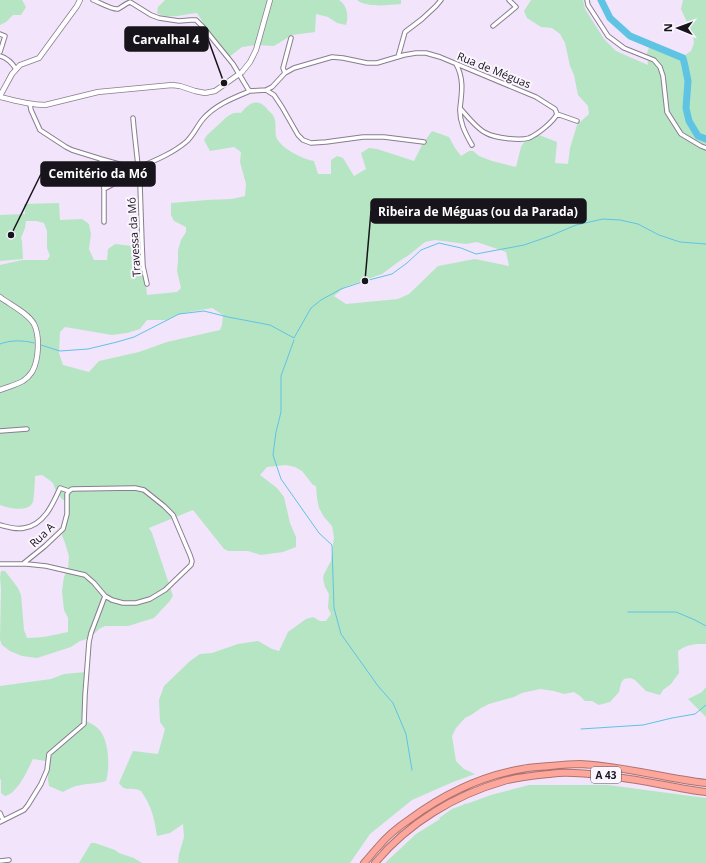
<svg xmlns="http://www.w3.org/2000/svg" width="706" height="863" viewBox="0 0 706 863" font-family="'Open Sans',sans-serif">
<rect width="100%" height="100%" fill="#f2e4fb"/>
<path fill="#b6e5c4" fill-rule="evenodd" d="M0,0H22L26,7L21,15H13L6,22L0,25Z
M165,0H339C347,5 349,16 346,25L337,23L328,17L316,14L315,32L292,35L274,46L256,45L242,47L229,57C222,47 214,39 207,29C203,24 201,18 197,13C184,14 168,20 157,13L158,7Z
M357,0H401V4C388,5 367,8 357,0Z
M531,0H583L585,9L604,39L616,51L648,65L647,53L651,42L685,55L691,51L694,43L693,35L681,9L683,0H706V644C695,644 687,644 678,651L679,673L671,684L663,690L660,695L646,691L635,680L630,678L624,679L621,683L619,692L610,702L599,705L592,701H585L580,696L574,692L564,694L554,691L540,689L522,693L514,697L489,704L481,708L471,715L465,718L456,728L452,736L456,761L464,769L475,774L453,782L412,800L370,834L350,863H178L179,854L184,837L183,824L170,833L157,836C154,817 152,807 141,791C139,790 137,789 134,789C126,788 125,791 119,783L133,751L158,754L165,729L160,722L159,700L164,686L190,661L200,654L212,653L238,644L258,641L272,649L279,651L288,632L306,619L313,617L320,621H326L331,614L328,608L329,594L325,587L323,579L324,574L331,561L334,537L332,526L324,517L319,508L317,498L316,486L313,485L302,471L295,467L286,465L267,467L260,475L277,488L284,497L290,523L296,537V547L283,552L261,555L248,551H228L224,549L193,510L149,528L152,533L173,596L169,602L154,618L128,626H105L99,629L90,638L80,641L71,647L37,658L22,656L10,651L2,645L0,640L1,589L0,577L1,571H5L18,588L21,595L24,630L27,638C41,638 54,635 68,632V618L64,610L62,591L64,577L68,568L69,556L65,543L61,533C68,525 68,515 69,504L62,499L56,491L53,483L48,479L42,475L35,476C35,481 34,499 33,502C28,513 8,508 0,505V265L22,260H47L50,256L47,248V231L44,223L36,221H26L25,228L21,238L22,241L23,259L0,261V215L25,214L24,204L59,203L60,220L82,219L89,224L91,234L89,249L94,260H107L108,249L115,244L132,246H141L140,254L141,266L145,275L147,295L177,292L181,288L177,271L178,261V250L181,240L186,232V227L174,221L171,215V203L207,200L232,199L245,196L246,184L240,162L241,152L234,147L210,151L204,140C207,134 212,131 217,126C224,120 230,111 241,113C249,103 258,97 268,110C270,112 273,115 274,117C277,124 274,133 277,139C283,149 302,159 314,161L318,174H331V160L337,156L343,158L354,176L366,169L361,153L369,148L377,149L414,161L422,145L432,131L449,137L455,148L461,156L469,151H473L479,156L492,161L516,167L521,147L525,141L539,135L557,142L555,163L568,164L570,148L577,125L589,114L588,106L578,95L574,75L570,66L565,43L560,34L552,28L541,27L527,18L524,11ZM435,240L466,244L477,242L506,252L509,266L475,259L438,266L409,294L398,299L346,304L334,296L345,287L382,274L401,260L409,255L425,242ZM212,308L223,315L222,325L220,330L167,342L139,352L99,361L89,372L63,365L59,353L60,332L65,327L112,335L127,333L140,329L147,320H166L177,315L189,312Z
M86,672L83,686L85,694L86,721C92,724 97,726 101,732C109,743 110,769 106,781C98,784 89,783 81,785C74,786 68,789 63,792L49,786L48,780V763L46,761L33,759C27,771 18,793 5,796L1,793V780L0,779V686L51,679L64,674Z
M706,687V717L688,699L702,692Z
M529,785H608L706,798V863H385L416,834L440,819L439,818L452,809L463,805L464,804L469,803L491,795Z
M91,843H95L115,850L119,853L134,858L142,863H79Z"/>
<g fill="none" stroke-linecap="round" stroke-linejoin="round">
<path stroke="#5fc3e4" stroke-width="1" d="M294,340L281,376V412L276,432L273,455L281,479L319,533L332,545L334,608L341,634L378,686L393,703L406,734L412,770
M0,344C10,340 23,340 34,343
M41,345L60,351L88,349L117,342L134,337L179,314L204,311L228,317L270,325L294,338L311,308L321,300L341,289L365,281L392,274L407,263L421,250L439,243L461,248L476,254L524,245L550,236L576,225L603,219L620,220L638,224L659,235L680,242L706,244
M628,612H676L695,620L706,626
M581,729L643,725L672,718L695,714L706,705"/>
<path stroke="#5fc3e4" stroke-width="7" d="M601,0L610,18L630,36L683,58L685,66L688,81L686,108L689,121L698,136L706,139"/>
<defs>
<path id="minor" d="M93,0C99,2 112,10 118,9C122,7 125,4 130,2L151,15L159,18L179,21L191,20H196L203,27L233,64L248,89L250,91L266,90L272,87L285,73L294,68L332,57L343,58L367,63H377L404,55L416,53H426L440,57L536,97L555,109L557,114L577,121
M587,0L588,5L608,36L624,48L654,60L660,67L663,76L667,112L681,134L701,146L706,148
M493,26L516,7L509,0
M0,34L5,36L0,52
M0,56C8,58 12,63 16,69
M398,57L405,32L422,19L436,6L441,0
M456,64C464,78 462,92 460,108C465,114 479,130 486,133C495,138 520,141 529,138C538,134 553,122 557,114
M285,73L283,68L291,38
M266,90L274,95L282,107L298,135L303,140L311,143L326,142L363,137H384L424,142
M30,104L31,110L40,130L66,147L72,150L101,159L126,166L140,167C156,160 173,153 186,142C193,136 197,126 203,119C215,105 233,98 250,91
M460,108C459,121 465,133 472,145
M133,118L134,129L140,184L142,243L143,266L147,284
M101,159V172L104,189V222
M104,189L138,171
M0,431L27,429
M0,525C8,527 16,530 24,528C44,525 53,504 60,488L69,491
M24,563L45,546L63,529L67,514V494L69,491
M0,564H27L46,566L85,575L94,583L105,596L112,600L123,603H136L150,599L165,590L191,565L192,561L190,555L173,515L164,506L144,490L135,488L72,489L69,491
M0,813L3,820
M0,822L24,810L28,805L41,784L47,770L49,754L84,724L85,695L89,642L91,633L105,596
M0,861L9,860"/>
<path id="tertiary" d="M0,96L12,74L20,65L39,58L77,6L80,0
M0,97C15,101 30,105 45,105L98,92L172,85L180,86L195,91L205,93L215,91L242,72L250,62L256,50L270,0
M0,297C9,304 28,313 34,324C40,336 39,360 32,372C30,375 26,379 23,381C16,385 7,387 0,390"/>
<path id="motorway" d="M364,863C369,858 373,852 378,847C387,836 398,827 410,819C444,794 481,776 522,769C531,767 541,767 550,766C560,765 570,764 580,764C622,766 664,778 706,783
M375,863C408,823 455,795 504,781C522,776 541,775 558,773C574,772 591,774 607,776C640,779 673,788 706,792"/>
</defs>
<use href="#minor" stroke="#897d91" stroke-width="5.5"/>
<use href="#tertiary" stroke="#897d91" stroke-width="6"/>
<use href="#motorway" stroke="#ad746f" stroke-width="8"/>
<use href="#minor" stroke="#fff" stroke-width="3.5"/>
<use href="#tertiary" stroke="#fff" stroke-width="4.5"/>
<use href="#motorway" stroke="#fda79c" stroke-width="6"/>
</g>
<g text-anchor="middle" stroke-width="4" stroke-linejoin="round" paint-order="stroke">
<rect fill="#faf5fe" stroke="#5c585f" stroke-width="1" x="591" y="767" width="30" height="16" rx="3"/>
<g font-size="10" font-weight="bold" fill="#18141b">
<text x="606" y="779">A 43</text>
</g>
<g font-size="11" fill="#18141b" stroke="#faf5fe">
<text transform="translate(494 70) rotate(22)" y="4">Rua de Méguas</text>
<text transform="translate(134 237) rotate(-94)" y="4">Travessa da Mó</text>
<text transform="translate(42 535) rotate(-44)" y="4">Rua A</text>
</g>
</g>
<path fill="none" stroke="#18141b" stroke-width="1.5" d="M224 83L208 39M11 235L41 174M365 281L371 211"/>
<g fill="#18141b" stroke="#faf5fe" stroke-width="1.5">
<circle cx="224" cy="83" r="4"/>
<circle cx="11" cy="235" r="4"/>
<circle cx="365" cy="281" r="4"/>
</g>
<g fill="#18141b" stroke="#18141b" stroke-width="1.5">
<rect x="125" y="27" width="83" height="24" rx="4"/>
<rect x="41" y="162" width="114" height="24" rx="4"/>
<rect x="371" y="199" width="215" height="24" rx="4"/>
</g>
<g font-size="12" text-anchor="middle" font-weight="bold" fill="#fff">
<text x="166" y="44">Carvalhal 4</text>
<text x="98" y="178">Cemitério da Mó</text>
<text x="478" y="216">Ribeira de Méguas (ou da Parada)</text>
</g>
<g transform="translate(678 28) rotate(271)" stroke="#faf5fe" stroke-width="3" paint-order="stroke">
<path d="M0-3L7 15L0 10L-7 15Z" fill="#18141b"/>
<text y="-6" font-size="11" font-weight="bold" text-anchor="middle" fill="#18141b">N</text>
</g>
</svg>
